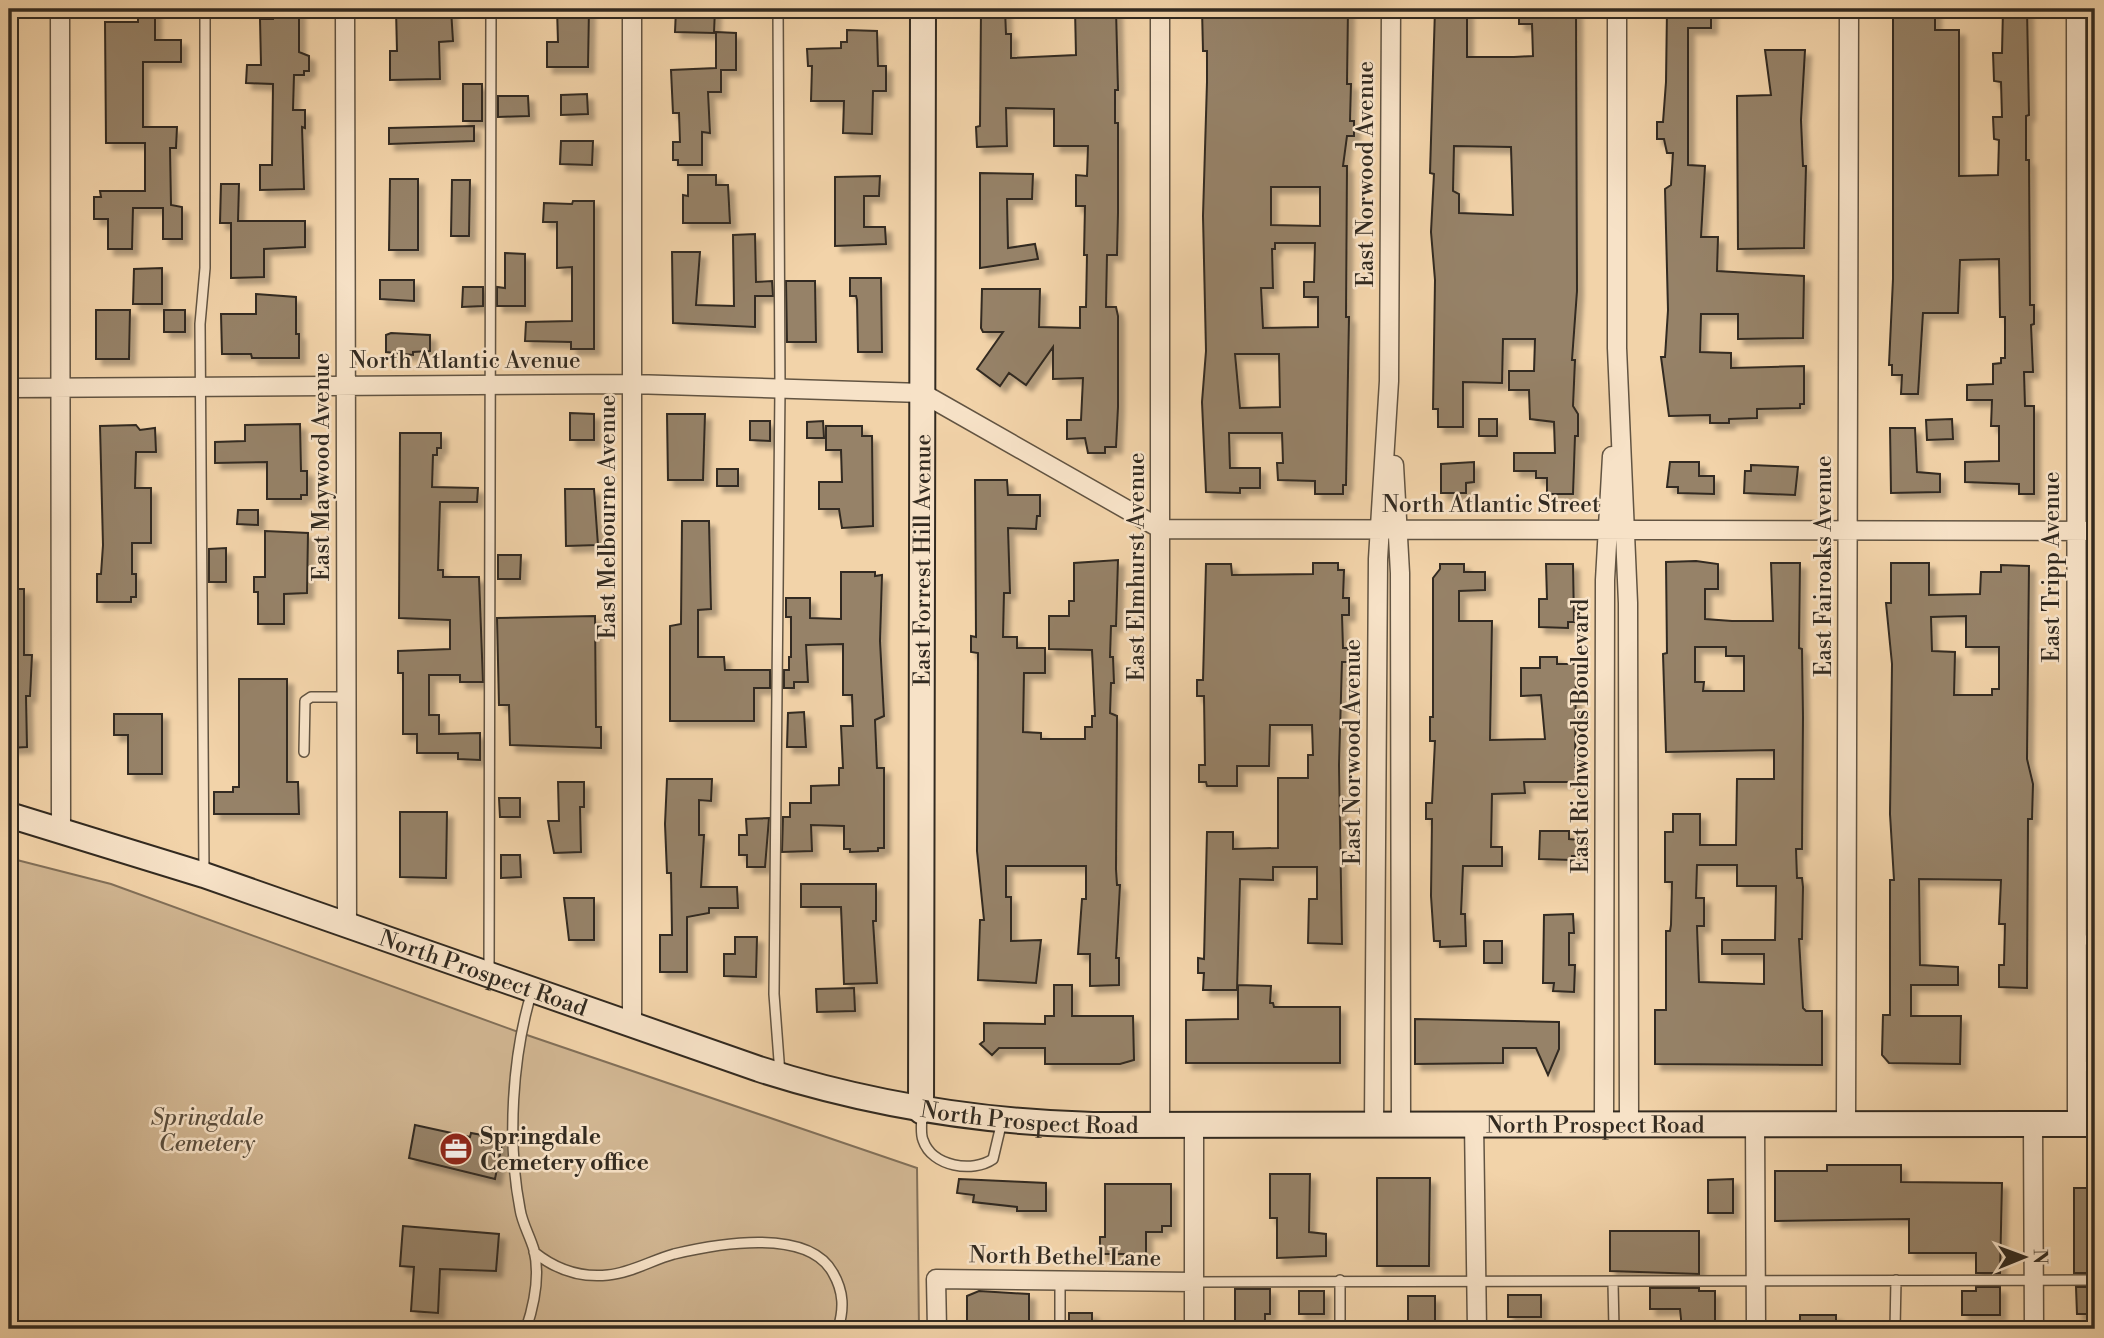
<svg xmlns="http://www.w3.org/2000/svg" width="2104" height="1338" viewBox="0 0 2104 1338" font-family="'Libre Bodoni',serif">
<defs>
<filter id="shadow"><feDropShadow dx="6" dy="6" stdDeviation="2" flood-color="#0004"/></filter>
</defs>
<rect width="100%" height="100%" fill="#f2d3a9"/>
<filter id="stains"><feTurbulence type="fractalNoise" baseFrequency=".00286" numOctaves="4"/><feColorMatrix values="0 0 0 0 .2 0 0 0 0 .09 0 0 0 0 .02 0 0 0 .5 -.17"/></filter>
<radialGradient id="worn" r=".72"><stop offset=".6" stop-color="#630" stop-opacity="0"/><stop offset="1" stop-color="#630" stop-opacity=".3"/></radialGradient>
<path fill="#d1b692" stroke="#827059" stroke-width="2" d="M9,858L111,884L521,1033L917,1168L919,1329H9Z"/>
<path fill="#968267" stroke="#322a20" stroke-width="2" fill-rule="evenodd" filter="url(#shadow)" d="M138,9H155V40H181V62H143V127H177L176,148H170L171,205L182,207V239H163V208H133L132,249H108V219H94V197H101L100,191H145V143H106L105,22H138Z
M273,9H299V52L309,56V71H304V75H294L293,110H305V128L302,127L304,189L260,190V165H272L273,84L246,83L247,65H261L260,19H273Z
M396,9H451L453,41L439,42L440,79L390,80V51H397Z
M557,9H589L588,67H547V42H558Z
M676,9H715L714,33L675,32Z
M981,9H1005L1006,34H1011V58L1076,55L1075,9H1116L1118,90H1115V123H1118V213L1117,255H1107L1106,307H1116L1118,316V407L1116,447H1105V453H1088L1085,438L1067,439V420H1081L1083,378L1053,379V347L1026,385L1009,373L1000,386L977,369L1003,332H983L981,328L982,289H1040L1039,327L1080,328V307H1086L1087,255H1084L1085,206H1076V175L1087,176L1088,146H1054V109L1006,108L1007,146L977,147L976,127L980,126Z
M1202,9H1348L1347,84H1351L1350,121H1354V136H1347L1343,166H1347L1346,317H1349L1346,485H1343V494H1315V481L1278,480L1277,463H1283L1282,433H1229L1230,468H1260V488H1240V493L1206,492L1202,402L1206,351L1203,216L1207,82V51H1203ZM1271,187H1320V226L1271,225ZM1275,243H1315L1314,282H1304V297H1318V327L1263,328L1261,288H1273L1272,249H1275ZM1235,354H1279L1280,407L1240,408Z
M1435,9H1467V57H1514L1533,56L1532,24H1519V9H1576L1577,291L1572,360H1575L1573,406L1578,414V436H1575L1573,494H1547V478H1536V471H1514V453H1555L1554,422L1530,419L1529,390H1509V371H1534L1535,339H1503L1502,383L1463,382V427H1438V409H1433L1435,280L1431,232L1434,174L1430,173ZM1454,146L1511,147L1513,215L1459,213V194L1453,191Z
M1667,9L1711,10V28H1688V165L1705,166L1701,237H1718L1717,271L1804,276L1803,338L1738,339V314H1701L1700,352L1731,353V368L1804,366V404H1800V408L1757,409V418L1729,419V423H1710V415L1669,416L1661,357H1665L1668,310L1665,189L1671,185L1673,153H1667L1664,139H1657V122H1663L1666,82Z
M1893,9H1935V30H1959V176L1998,175L1999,140L1994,139L1993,117H2002L2001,82L1994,81L1993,53H2002L2003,9H2027L2029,115L2026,116V160H2029L2030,305H2034V324L2031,325L2033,372H2024L2025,406H2034V494H2019V484L1965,482V462L1999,461V426H1991L1992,400H1967V385L1993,384V364L2001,363V358H2005V317H2000L1999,259L1960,260L1958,313H1923L1918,394H1901L1902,375H1892V365H1889L1893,279Z
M847,30L877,31L878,66H886V91H873L872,134L843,133L844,101H811L812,66H808L807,49L841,48V42H847Z
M716,32L736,33V70H721V92H708L710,133L702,132V165H678V160H673V142H680L679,113H673L671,70L716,68Z
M1765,50H1805L1801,120L1803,166H1806L1804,248L1738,249L1737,96L1771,95Z
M463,84H482V121H463Z
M587,94L588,114L561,115V95Z
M498,96H528L529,116L498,117Z
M474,126V141L389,144V128Z
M561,141H593L592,165L560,164Z
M980,173L1033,174L1032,199H1007L1008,248L1035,244L1038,259L980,268Z
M688,175H716V185H728L730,223H683V195L688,196Z
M880,176L879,196H864V227H885L886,244L835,246V177Z
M390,179H418V250H389Z
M452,180H470L469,236H451Z
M221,184H239L238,221H305V247L264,249V277L231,278V223H220Z
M573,201H594V349H571V342L525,341L526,322L572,321V267L557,268V222H543L544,203L572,204Z
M755,234L756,282L772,281L773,296H755V327L673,323L672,252H700L696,305L734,306L733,235Z
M505,253L525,254V306H497V287L505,288Z
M162,268V304H133L134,269Z
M850,278H881L882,352H858L857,300L856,296H850Z
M380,280H414V301L380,299Z
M786,281H815L816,342H787Z
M463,287H483V306L462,307Z
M256,294L296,297V334H299V358H252L251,354H222L221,314H256Z
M96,310H130L129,359H96Z
M164,310H185V332H164Z
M391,333L430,335V351L413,352V355L386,352V335Z
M570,413L594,414V440H570Z
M667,414H705L703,480H668Z
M1479,419H1497V436H1479Z
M1952,419L1953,439L1927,440L1926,420Z
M750,421H770V441L750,440Z
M823,421L824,438H807V422Z
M300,424L301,471H307V495H301V499H267V462L215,463V442L245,441V425Z
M136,425L140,430L155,428L156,452H136L135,488H151V543H132V574H136V597H131V602H97V574H101L103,545L100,426Z
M826,426H862V436H872L873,526L842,528L839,509H819V482H842L841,450H826Z
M1890,428H1915L1917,472L1940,474V492L1891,493Z
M400,433H441V448H437V455H433L432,487L478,488L477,502H440L438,570H443V577H479L483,682H460V675H429V715H439V734L480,733V760L458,759V753H417V734H403V673H398V651L450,649V620L399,618Z
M1474,462V482L1466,483V493H1441V464Z
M1670,462H1699V476H1714V494L1678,493V487H1667Z
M1751,465L1798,467L1795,495L1744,493L1745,471H1751Z
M717,469H738V486H717Z
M975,480H1007L1008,495H1040V516H1037L1036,529L1008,528L1010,593H1004L1003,637H1017V648H1045V673H1024L1023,732L1041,733V739H1085V727H1092V716H1095L1092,650L1049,649V616H1069V601H1074V563L1118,560L1116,626H1111L1110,657H1113L1114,683H1111L1110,713L1117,716L1116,869L1117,885H1120L1116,958H1119V985L1090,986V954H1078L1082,899H1086V866H1006V897H1011V941L1041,940L1036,983L978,980L980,920H984L977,851L978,653L971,652V636L976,637Z
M565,489H594L598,545L566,546Z
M238,510H258V525L237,524Z
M682,521H709L711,609L698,610V657H724L725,670H770V688H754V721H670V626L681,624Z
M265,531L308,533L307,593L284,594V624H258V592H254V577H265Z
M226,548V582H209V549Z
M498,555H521L520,579H498Z
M1696,561L1718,564V589H1705V619L1732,621H1773L1771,563H1800L1799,648L1802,649L1803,717L1802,849H1796L1797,878H1802L1803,887L1802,939H1799L1803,1008L1806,1011H1822V1065L1655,1064V1010H1666V931H1670L1671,925L1672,882H1665V832H1673V814H1700V845H1736L1737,779H1774V750L1666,752L1663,654L1667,653L1666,562ZM1695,647H1726V656H1744V691H1703L1704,682H1695ZM1697,865H1737V886H1776L1775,940H1722V954H1764V984L1699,982L1697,926H1704V898H1696Z
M1313,563H1338V570H1344L1343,598H1349V615H1342L1343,648H1348V662H1342L1339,765L1342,944L1308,943L1309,899H1317V867H1273V880L1240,879L1237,990H1203L1204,973H1198V958L1204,959L1207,832H1233V849L1278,848V778H1308V755H1313L1312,725H1270L1269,766H1237V786H1207L1206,782H1199V765H1205L1204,696H1197V680H1203L1206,564H1231L1232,575L1313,574Z
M1891,563H1929V595L1980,594L1981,572H2001V565L2029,566L2027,759L2033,784L2032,819H2028L2027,988L1999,987V965H2004L2005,924H1999L2001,880L1919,879L1920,965L1958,967V985H1911V1016H1961L1960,1064L1889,1063L1882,1055L1883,1015H1890V880H1894L1890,814L1892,664L1886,603H1891ZM1966,616V647H1999V689H1992V695H1954L1955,652L1932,651L1931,617Z
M1440,564H1464V572H1485V590L1459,591V621H1492L1490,740L1545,739L1541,695L1521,696V668H1540V657H1557V664H1576L1575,767H1581V782H1524L1525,793L1492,794L1491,847H1502V866H1463L1461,914H1465L1466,946L1440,947V941H1434L1431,896L1432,819H1426V803H1432L1435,741H1430V717H1433V578L1440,569Z
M1546,564H1573L1574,622H1568V628L1539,627V599H1547Z
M841,572H875V576L882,575L880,641L884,716L875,720L877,768H884V848H878V851L850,852V849H844V826L811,825L812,851L782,852L783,817H790V803H811V786L839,785V768H843L841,726H853L852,695H843V644L806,645L808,682H794V688H784V670H789V657H791V617H786V598H810V618L841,619Z
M9,589H24V655H32L30,696H26L27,747L9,748Z
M595,616L596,727H601V748L510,745L509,705H499L497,618Z
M239,679H287V782H298L299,814H214V792H233V787H239Z
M804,712L806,747H787L788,713Z
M114,714H162V774H128V735H114Z
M667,779H712L711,801L699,800V835H704L701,887H737L738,908H709V913L687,917V972H660V935H672L671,873H667L665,824Z
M558,782H584V807H580L581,852L554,853L548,821H559Z
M499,798H520V817H500Z
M400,812H447L446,878L400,877Z
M769,818L765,867H747V855H739V835H747L746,819Z
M1540,831H1569V839L1579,840L1578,856H1572V860L1539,859Z
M501,855H520L521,877L501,878Z
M801,884H876V921H873L877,983L844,984L841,907H801Z
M564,898H594V940H569Z
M1573,914L1574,933H1569V965H1575L1574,992L1553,991L1554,983H1543L1544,915Z
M735,937H757L756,977L724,976V954H735Z
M1484,941H1502V963H1484Z
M1054,985H1072V1016H1133L1134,1060L1120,1064H1045V1048H999L992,1055L980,1044L984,1041V1023L1045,1024V1016H1054Z
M1238,985L1271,986L1270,1003H1273L1274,1007H1340V1063H1186V1020L1238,1019Z
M854,988L855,1011L817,1012L816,989Z
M1415,1019L1559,1022V1049L1548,1075L1536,1048H1503V1063L1415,1064Z
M415,1125L470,1137L471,1133L503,1139L495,1179L409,1158Z
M1827,1165H1901V1182L2002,1183L2000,1273H1976V1253H1909V1219L1775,1221V1171H1827Z
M1270,1174H1310L1309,1232L1326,1234V1256L1277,1258V1218H1270Z
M1377,1178H1430L1429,1266H1377Z
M959,1179L1046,1183V1211H1017V1207L973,1202L974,1195L957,1193Z
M1733,1179V1213H1708V1180Z
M1105,1184H1171V1226H1162V1232H1146V1254H1100V1237H1105Z
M2074,1188H2095V1273H2074Z
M403,1226L499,1234L496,1271L440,1269L438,1313L411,1311L414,1267L400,1266Z
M1610,1231H1699V1274L1610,1271Z
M1976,1287H2000V1315H1962V1291H1976Z
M2076,1287H2095V1314H2077Z
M1650,1288H1699V1291H1715V1329H1682L1680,1309H1650Z
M1235,1289H1270V1314H1265V1329H1235Z
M979,1291L1029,1294V1329H967V1296Z
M1299,1291H1324V1314H1299Z
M1508,1295H1541V1317H1508Z
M1408,1296H1435V1329H1408Z
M1069,1313H1092V1329H1069Z
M1800,1315H1836V1329H1800Z"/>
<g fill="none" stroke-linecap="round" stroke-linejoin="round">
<defs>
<path id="lane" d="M778,9L780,388L774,994L780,1074
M304,752L305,701L311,697H346
M204,874L200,324L205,268V9
M2077,940H2095
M489,973L491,9
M2077,1066L2095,1067
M922,1113C922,1121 920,1133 923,1140C932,1167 973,1173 993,1159L1002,1121
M534,1252C555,1269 580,1278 608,1275C631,1273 652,1260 674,1254C716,1244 808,1227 833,1273C844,1292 844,1309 838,1329
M1194,1282L2095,1280
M1613,1283L1614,1329
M526,1329C534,1305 540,1275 534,1250C530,1236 522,1223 520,1209C507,1142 512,1056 532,991
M1060,1329V1281
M1340,1329V1280
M1895,1329L1896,1280"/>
<path id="street" d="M60,9L61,830
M345,9L347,926
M1160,9V1124
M1617,9V348L1628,603L1629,1124
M2076,9L2077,1125
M9,388L632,384L922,393L1161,529L2095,531
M1394,465L1400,573L1401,1123
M632,1026V9
M1474,1123L1477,1329
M1846,1123L1849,9
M1374,1124L1378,559L1389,381L1391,9
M1604,1124L1605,580L1612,456
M1755,1124L1756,1329
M2033,1125L2034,1329
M937,1329L936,1279L1194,1282
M1194,1329V1124"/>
<g id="secondary">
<path id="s1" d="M9,815L204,875L759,1069C868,1104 978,1122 1093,1125L2095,1124"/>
<path id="s2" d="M921,1111L923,9"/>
</g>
</defs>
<use href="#lane" stroke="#625442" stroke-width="12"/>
<use href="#street" stroke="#625442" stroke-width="21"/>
<use href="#secondary" stroke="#322a20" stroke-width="28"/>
<use href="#lane" stroke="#f7e2c7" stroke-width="9"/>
<use href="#street" stroke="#f7e2c7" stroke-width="18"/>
<use href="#secondary" stroke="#f7e2c7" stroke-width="24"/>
</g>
<defs>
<symbol id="office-disc" viewBox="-11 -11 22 22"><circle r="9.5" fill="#8f2418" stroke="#f7e2c7"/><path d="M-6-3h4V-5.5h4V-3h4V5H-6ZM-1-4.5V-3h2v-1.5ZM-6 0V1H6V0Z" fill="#fff"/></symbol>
</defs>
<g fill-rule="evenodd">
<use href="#office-disc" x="437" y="1130" width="38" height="38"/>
</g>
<g text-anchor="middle" stroke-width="5" stroke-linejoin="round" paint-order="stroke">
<g font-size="23" fill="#322a20" stroke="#f7e2c7">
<text transform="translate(1365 174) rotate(-90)" y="8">East Norwood Avenue</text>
<text x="465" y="368">North Atlantic Avenue</text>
<text transform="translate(321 467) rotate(-90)" y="8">East Maywood Avenue</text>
<text x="1491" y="512">North Atlantic Street</text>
<text transform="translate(607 517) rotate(-90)" y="8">East Melbourne Avenue</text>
<text dy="8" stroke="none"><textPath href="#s2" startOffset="551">East Forrest Hill Avenue</textPath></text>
<text transform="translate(1823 566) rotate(-90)" y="8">East Fairoaks Avenue</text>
<text transform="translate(1136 567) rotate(-90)" y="8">East Elmhurst Avenue</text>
<text transform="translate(2051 567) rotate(-90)" y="8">East Tripp Avenue</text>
<text transform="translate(1580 736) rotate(-90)" y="8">East Richwoods Boulevard</text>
<text transform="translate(1352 752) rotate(-90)" y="8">East Norwood Avenue</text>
<text dy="8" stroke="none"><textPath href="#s1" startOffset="500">North Prospect Road</textPath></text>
<text dy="8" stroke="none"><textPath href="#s1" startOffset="1068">North Prospect Road</textPath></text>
<text dy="8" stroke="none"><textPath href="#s1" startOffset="1634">North Prospect Road</textPath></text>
<text transform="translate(1065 1256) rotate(1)" y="8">North Bethel Lane</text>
</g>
<g font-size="23" font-style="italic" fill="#5a4d3c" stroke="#f7e2c7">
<text x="207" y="1125">Springdale<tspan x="207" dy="26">Cemetery</tspan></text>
</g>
<g font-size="23" font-weight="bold" fill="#322a20" stroke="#f7e2c7" text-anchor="start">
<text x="480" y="1144">Springdale<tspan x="480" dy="26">Cemetery office</tspan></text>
</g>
</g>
<rect width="2104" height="1338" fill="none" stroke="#f2d3a9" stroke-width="35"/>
<rect x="10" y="10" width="2083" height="1317" fill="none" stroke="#322a20" stroke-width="3.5"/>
<rect x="18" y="18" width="2069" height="1303" fill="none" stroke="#322a20" stroke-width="2"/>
<g transform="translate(2024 1257) rotate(89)" stroke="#f7e2c7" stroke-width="5" paint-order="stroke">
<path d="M0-5L12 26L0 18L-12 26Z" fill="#322a20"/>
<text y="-10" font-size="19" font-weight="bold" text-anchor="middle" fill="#322a20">N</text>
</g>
<rect width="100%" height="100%" filter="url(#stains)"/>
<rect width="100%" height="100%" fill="url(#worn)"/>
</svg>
